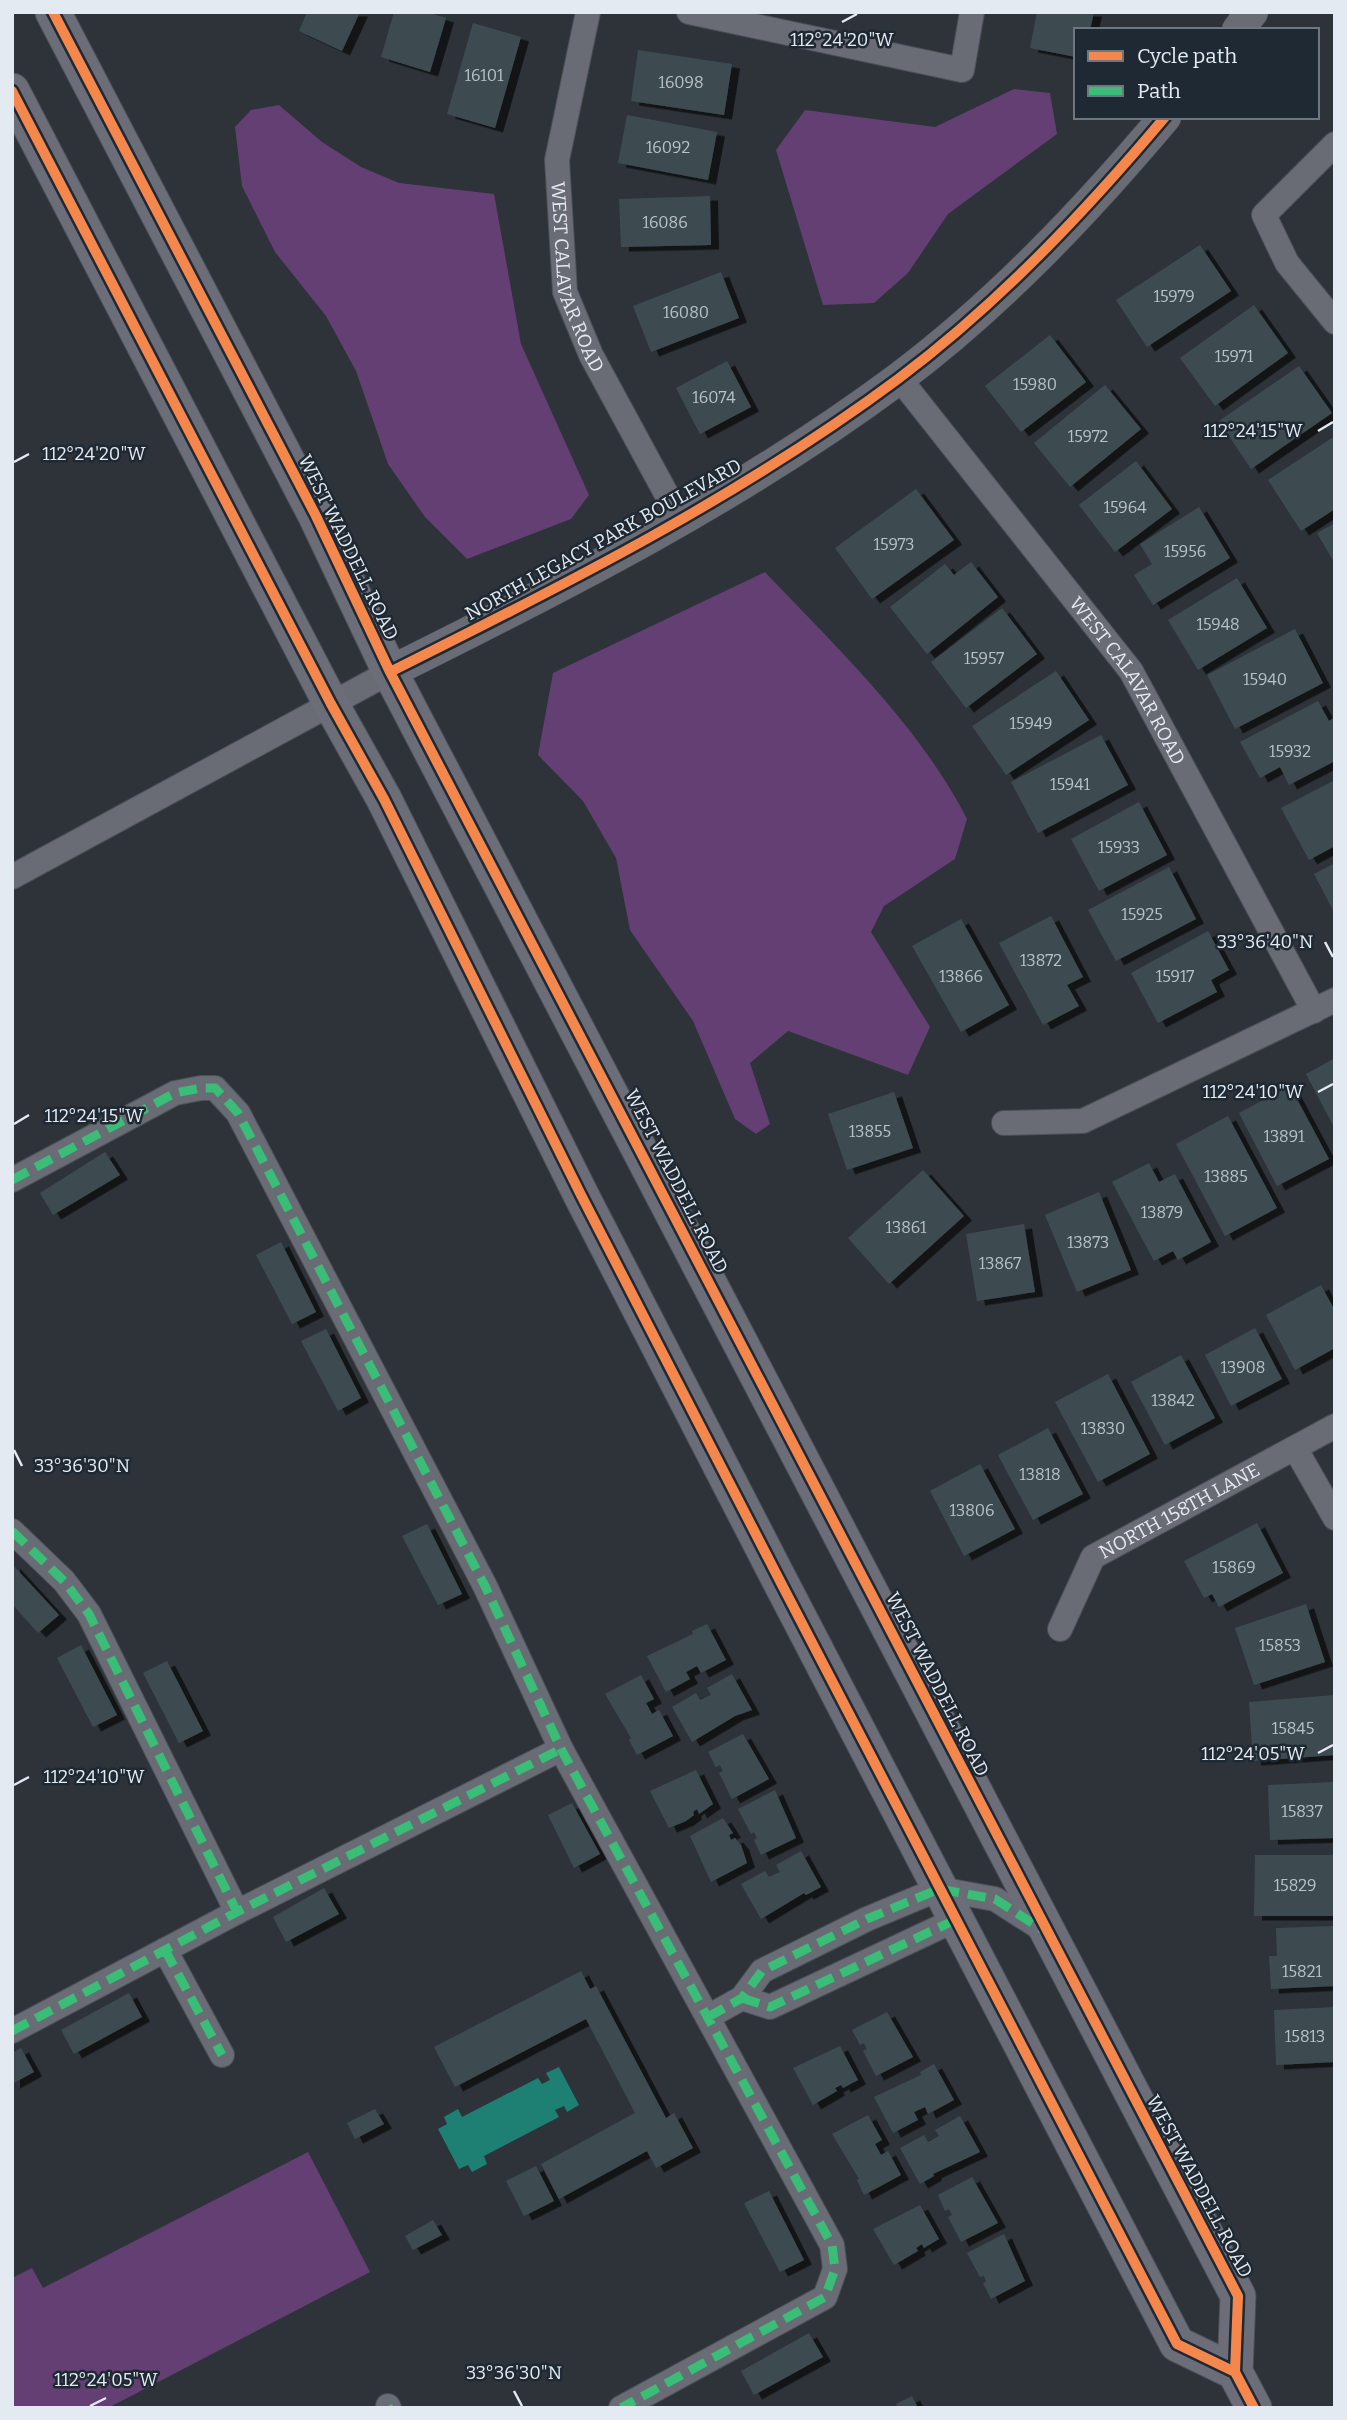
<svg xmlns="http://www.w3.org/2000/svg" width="1347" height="2420" viewBox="0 0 1347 2420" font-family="Bitter,serif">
<defs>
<filter id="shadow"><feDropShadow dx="8" dy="4.5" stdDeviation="0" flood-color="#0009"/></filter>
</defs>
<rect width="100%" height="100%" fill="#2d3338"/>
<path fill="#633f74" d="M1014,89L1050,93L1057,134L948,214L908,273L874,303L823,305L776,150L805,110L935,127Z
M279,105L322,142L361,167L399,183L494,194L521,344L589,495L571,519L467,559L425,517L388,464L356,371L326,316L275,252L242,186L235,127L251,110Z
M765,572C837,648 919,725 967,819L955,859L884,906L871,932L930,1027L908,1075L788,1031L750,1063L770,1124L756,1134L735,1119L693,1021L630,930L616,858L583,801L538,755L553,673Z
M308,2152L370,2272L108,2408H12V2278L32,2268L43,2288Z"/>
<path fill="#1d8073" d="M559,2067L579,2105L567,2112L564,2106L555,2110L559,2117L484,2156L487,2164L472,2172L468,2165L459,2169L438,2129L447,2124L444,2117L458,2109L462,2117L538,2078L542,2084L550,2080L546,2073Z"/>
<path fill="#3d4c51" filter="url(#shadow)" d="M307,12H360L342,51L299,31Z
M394,12H427L446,18L430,72L381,57Z
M1037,12H1094L1090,30H1076V57L1030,48Z
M473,23L521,37L495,128L447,114Z
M638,50L732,64L724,115L631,101Z
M627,115L717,132L708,180L618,163Z
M710,196L711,245L621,247L619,199Z
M1200,245L1231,291L1147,347L1116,300Z
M721,272L739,318L651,352L633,306Z
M1254,305L1288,353L1215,406L1180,358Z
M1050,335L1086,382L1021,432L985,386Z
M727,361L751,407L700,434L676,388Z
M1299,366L1332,413L1251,469L1219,421Z
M1105,385L1141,429L1070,487L1034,443Z
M1335,436V509L1301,531L1268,480Z
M1136,461L1172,509L1115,552L1079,505Z
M916,489L954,540L872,599L835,548Z
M1199,507L1230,558L1153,605L1134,575L1152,564L1140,544Z
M1335,523V564L1317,533Z
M971,562L998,597L927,654L890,607L945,564L954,575Z
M1237,578L1267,628L1198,670L1168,620Z
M1002,608L1037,654L966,708L931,662Z
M1295,629L1323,683L1235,729L1207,675Z
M1056,671L1089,720L1006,775L972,726Z
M1318,701L1329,721L1335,717V761L1289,785L1280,767L1260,778L1240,742Z
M1101,735L1128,785L1038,833L1011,782Z
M1335,780V846L1309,860L1281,808Z
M1139,802L1167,855L1099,891L1071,839Z
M1335,863V914L1314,874Z
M1169,867L1196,919L1116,961L1088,910Z
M1051,916L1083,977L1067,985L1079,1006L1043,1025L999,943Z
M961,919L1009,1005L961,1032L912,946Z
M1208,931L1229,970L1211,980L1217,992L1158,1023L1131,973Z
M1335,1058V1129L1306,1074Z
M1290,1086L1329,1159L1277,1186L1239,1113Z
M894,1092L913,1148L847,1170L828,1114Z
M1228,1116L1277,1208L1225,1236L1176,1144Z
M105,1152L120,1175L53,1215L40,1193Z
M1149,1163L1159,1182L1175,1174L1211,1242L1178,1260L1173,1251L1154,1261L1112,1182Z
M923,1170L964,1216L889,1284L848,1238Z
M1099,1192L1131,1270L1077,1292L1045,1215Z
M1024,1224L1035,1292L977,1301L966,1234Z
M281,1242L316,1312L292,1324L256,1255Z
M1321,1285L1335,1311V1348L1295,1370L1266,1315Z
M1255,1328L1282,1379L1231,1406L1205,1355Z
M326,1329L361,1398L338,1411L301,1341Z
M1181,1355L1215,1418L1165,1445L1131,1382Z
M1108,1374L1150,1454L1098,1482L1055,1402Z
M1048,1428L1083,1494L1033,1520L998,1455Z
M980,1464L1015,1529L964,1556L930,1491Z
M1257,1523L1283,1573L1219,1607L1212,1594L1204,1598L1184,1561Z
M427,1524L462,1594L438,1605L402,1536Z
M12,1564L59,1615L38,1633L12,1604Z
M1306,1604L1325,1662L1254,1685L1235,1628Z
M707,1624L726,1660L701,1673L697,1666L686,1672L690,1679L666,1692L647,1656L693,1634L692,1631Z
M81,1645L117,1715L93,1727L57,1658Z
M167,1661L203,1731L179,1743L143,1673Z
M732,1674L752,1710L735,1716L692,1742L672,1707L696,1693L700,1700L711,1695L707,1688Z
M641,1675L654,1699L646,1703L652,1714L659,1710L673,1736L637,1755L629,1740L631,1738L605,1694Z
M1335,1695V1755L1253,1761L1249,1702Z
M743,1734L769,1779L732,1799L719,1773L723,1771L720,1765L716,1767L708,1752Z
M696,1770L713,1804L699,1814L697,1809L693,1812L694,1815L686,1821L669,1828L650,1791Z
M1335,1782V1838L1270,1840L1268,1785Z
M775,1790L796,1838L761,1855L754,1840L757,1838L754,1832L751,1834L738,1809Z
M572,1803L600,1854L574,1868L548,1815Z
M723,1818L733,1833L729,1835L731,1840L735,1838L741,1845L747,1863L711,1882L690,1836Z
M801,1851L821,1887L806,1895L804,1893L761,1919L741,1884L765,1871L769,1877L780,1872L776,1865Z
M1255,1855H1335V1916H1254Z
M324,1888L339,1914L286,1942L273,1917Z
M1335,1926V1986L1271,1989L1269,1956H1277L1276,1928Z
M581,1971L590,1989L596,1986L666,2118L674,2113L693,2148L656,2168L647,2151L559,2199L541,2164L635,2113L586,2019L455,2087L434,2047Z
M129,1993L142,2017L74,2054L61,2030Z
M1335,2007V2062L1276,2065L1274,2010Z
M887,2012L913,2057L876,2076L863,2051L867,2049L864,2043L860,2045L852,2030Z
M840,2046L858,2080L843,2088L841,2085L835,2088L837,2091L813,2105L793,2068Z
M21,2048L34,2072L12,2084V2053Z
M934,2064L954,2100L928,2114L925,2107L914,2112L918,2120L893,2133L874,2097L921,2075L920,2072Z
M375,2109L384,2124L355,2139L347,2123Z
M868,2115L882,2140L875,2144L881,2155L888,2151L901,2175L864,2195L857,2180L859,2179L832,2134Z
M960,2116L980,2152L933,2174L934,2176L920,2184L900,2148L924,2135L928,2142L939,2136L935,2130Z
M536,2166L554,2201L524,2216L506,2181Z
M972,2177L998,2223L961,2242L948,2217L952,2215L949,2209L945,2211L938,2195Z
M769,2191L804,2260L780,2272L744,2203Z
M920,2205L939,2239L924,2248L922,2244L916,2248L918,2251L894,2265L873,2229Z
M433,2220L442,2235L413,2250L405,2236Z
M1004,2234L1025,2281L991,2299L983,2283L986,2282L984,2276L980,2277L967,2253Z
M809,2333L823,2357L754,2395L741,2371Z
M912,2396L918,2408H898L896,2404Z"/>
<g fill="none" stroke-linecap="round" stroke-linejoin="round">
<defs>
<g id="minor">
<path id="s1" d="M588,12L557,160L565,292L591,355L681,521"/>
<path d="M689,12L962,70L972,12"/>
<path d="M1335,144L1264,215L1287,263L1335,322"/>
<path id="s2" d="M899,378L1131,671L1314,1011"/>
<path d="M12,877L390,672"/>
<path d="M1004,1123L1083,1121L1335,1000"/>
<path d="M12,1180L175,1093L201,1088H215L238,1113L485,1586L561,1749L832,2245L835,2269L825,2297L621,2408"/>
<path d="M1295,1448L1335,1518"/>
<path d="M12,1531L64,1581L89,1614L237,1912"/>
<path id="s3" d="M1060,1629L1093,1557L1335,1426"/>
<path d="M165,1950L222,2055"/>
<path d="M742,1998L770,2007L955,1920"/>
<path d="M708,2017L742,1998L762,1971L867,1919L939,1889L995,1899L1045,1931"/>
<path d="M12,2031L237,1912L561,1749"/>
<path d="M388,2406L389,2408"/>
</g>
<path id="tertiary" d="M1238,30L1252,12
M390,672C565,585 741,496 898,379C998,304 1085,212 1165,117"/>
<path id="secondary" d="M53,12L316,516L390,672L1238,2296L1235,2372L1254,2408
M12,91L331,704L384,799L581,1195L781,1583L1177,2344L1235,2372"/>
</defs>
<use href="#minor" stroke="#4b5055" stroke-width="26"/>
<use href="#tertiary" stroke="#4b5055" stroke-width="33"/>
<use href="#secondary" stroke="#4b5055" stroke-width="37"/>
<use href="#minor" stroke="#696b75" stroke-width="24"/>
<use href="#tertiary" stroke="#696b75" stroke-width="32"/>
<use href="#secondary" stroke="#6b6e79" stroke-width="35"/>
<path stroke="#3abd76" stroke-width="9" stroke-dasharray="18 9" stroke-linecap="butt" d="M12,1180L175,1093L201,1088H215L238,1113L485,1586L561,1749L832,2245L835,2269L825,2297L621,2408
M12,1531L64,1581L89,1614L237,1912
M165,1950L222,2055
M742,1998L770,2007L955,1920
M708,2017L742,1998L762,1971L867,1919L939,1889L995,1899L1043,1930
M12,2031L237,1912L561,1749
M388,2406L389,2408"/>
<defs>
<path id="cycleway" d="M53,12L316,516L390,672L1238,2296L1235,2372L1254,2408
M12,91L331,704L384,799L581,1195L781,1583L1177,2344L1235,2372
M390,672C565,585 741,496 898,379C998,304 1085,212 1165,117"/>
</defs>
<use href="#cycleway" stroke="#1f2933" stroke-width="15"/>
<use href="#cycleway" stroke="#f5874c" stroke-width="10"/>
</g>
<path fill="none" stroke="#e4eaf1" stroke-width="2.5" d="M842,22L857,14M1318,431L1333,422M14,462L29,454M1325,942L1333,957M1318,1092L1333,1084M14,1124L29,1115M14,1450L22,1466M1318,1753L1333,1745M14,1785L29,1777M514,2391L522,2406M90,2406L106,2398"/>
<g text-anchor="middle" stroke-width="5" stroke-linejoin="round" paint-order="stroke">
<g font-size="16" fill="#bac2c9">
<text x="484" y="81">16101</text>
<text x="681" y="88">16098</text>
<text x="668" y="153">16092</text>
<text x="665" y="228">16086</text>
<text x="1174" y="302">15979</text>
<text x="686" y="318">16080</text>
<text x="1234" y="362">15971</text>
<text x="1035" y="390">15980</text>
<text x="714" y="403">16074</text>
<text x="1088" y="442">15972</text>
<text x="1125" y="513">15964</text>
<text x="894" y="550">15973</text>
<text x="1185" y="557">15956</text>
<text x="1218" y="630">15948</text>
<text x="984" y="664">15957</text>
<text x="1265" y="685">15940</text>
<text x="1031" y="729">15949</text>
<text x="1290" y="757">15932</text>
<text x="1070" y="790">15941</text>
<text x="1119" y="853">15933</text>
<text x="1142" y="920">15925</text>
<text x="1041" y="966">13872</text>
<text x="961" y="982">13866</text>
<text x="1175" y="982">15917</text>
<text x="870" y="1137">13855</text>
<text x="1284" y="1142">13891</text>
<text x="1226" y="1182">13885</text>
<text x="1162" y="1218">13879</text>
<text x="906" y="1233">13861</text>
<text x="1088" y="1248">13873</text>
<text x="1000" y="1269">13867</text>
<text x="1243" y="1373">13908</text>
<text x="1173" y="1406">13842</text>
<text x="1103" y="1434">13830</text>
<text x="1040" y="1480">13818</text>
<text x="972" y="1516">13806</text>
<text x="1234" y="1573">15869</text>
<text x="1280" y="1651">15853</text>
<text x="1293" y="1734">15845</text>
<text x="1302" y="1817">15837</text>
<text x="1295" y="1891">15829</text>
<text x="1302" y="1977">15821</text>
<text x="1305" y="2042">15813</text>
</g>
<g font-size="19" fill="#e4eaf1" stroke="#1f2933">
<text dy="7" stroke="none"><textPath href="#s1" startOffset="271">WEST CALAVAR ROAD</textPath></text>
<text transform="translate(603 539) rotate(-29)" y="7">NORTH LEGACY PARK BOULEVARD</text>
<text transform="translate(349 547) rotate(64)" y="7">WEST WADDELL ROAD</text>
<text dy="7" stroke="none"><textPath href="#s2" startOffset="380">WEST CALAVAR ROAD</textPath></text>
<text transform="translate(677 1181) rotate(63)" y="7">WEST WADDELL ROAD</text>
<text dy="7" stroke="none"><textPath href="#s3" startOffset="177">NORTH 158TH LANE</textPath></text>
<text transform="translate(938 1684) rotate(63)" y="7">WEST WADDELL ROAD</text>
<text transform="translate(1200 2186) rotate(62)" y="7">WEST WADDELL ROAD</text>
</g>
</g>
<g font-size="18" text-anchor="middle" fill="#e4eaf1" stroke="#1f2933" stroke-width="5" stroke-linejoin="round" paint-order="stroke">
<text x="842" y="46">112°24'20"W</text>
<text x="1253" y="437">112°24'15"W</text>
<text x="94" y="460">112°24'20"W</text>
<text x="1265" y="948">33°36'40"N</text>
<text x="1253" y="1098">112°24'10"W</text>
<text x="94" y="1122">112°24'15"W</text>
<text x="82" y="1472">33°36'30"N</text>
<text x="1253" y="1760">112°24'05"W</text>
<text x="94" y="1783">112°24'10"W</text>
<text x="514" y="2379">33°36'30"N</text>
<text x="106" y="2386">112°24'05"W</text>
</g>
<rect width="1347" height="2420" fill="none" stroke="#e4eaf1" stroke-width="28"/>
<rect x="1074" y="28" width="245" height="91" fill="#1f2933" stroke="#6e767f" stroke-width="2"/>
<rect x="1088" y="51" width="35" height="10" fill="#f5874c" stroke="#6e767f" stroke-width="2"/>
<text x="1137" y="63" font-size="21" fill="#e4eaf1">Cycle path</text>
<rect x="1088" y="86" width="35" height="10" fill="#3abd76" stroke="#6e767f" stroke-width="2"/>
<text x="1137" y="98" font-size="21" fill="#e4eaf1">Path</text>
</svg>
